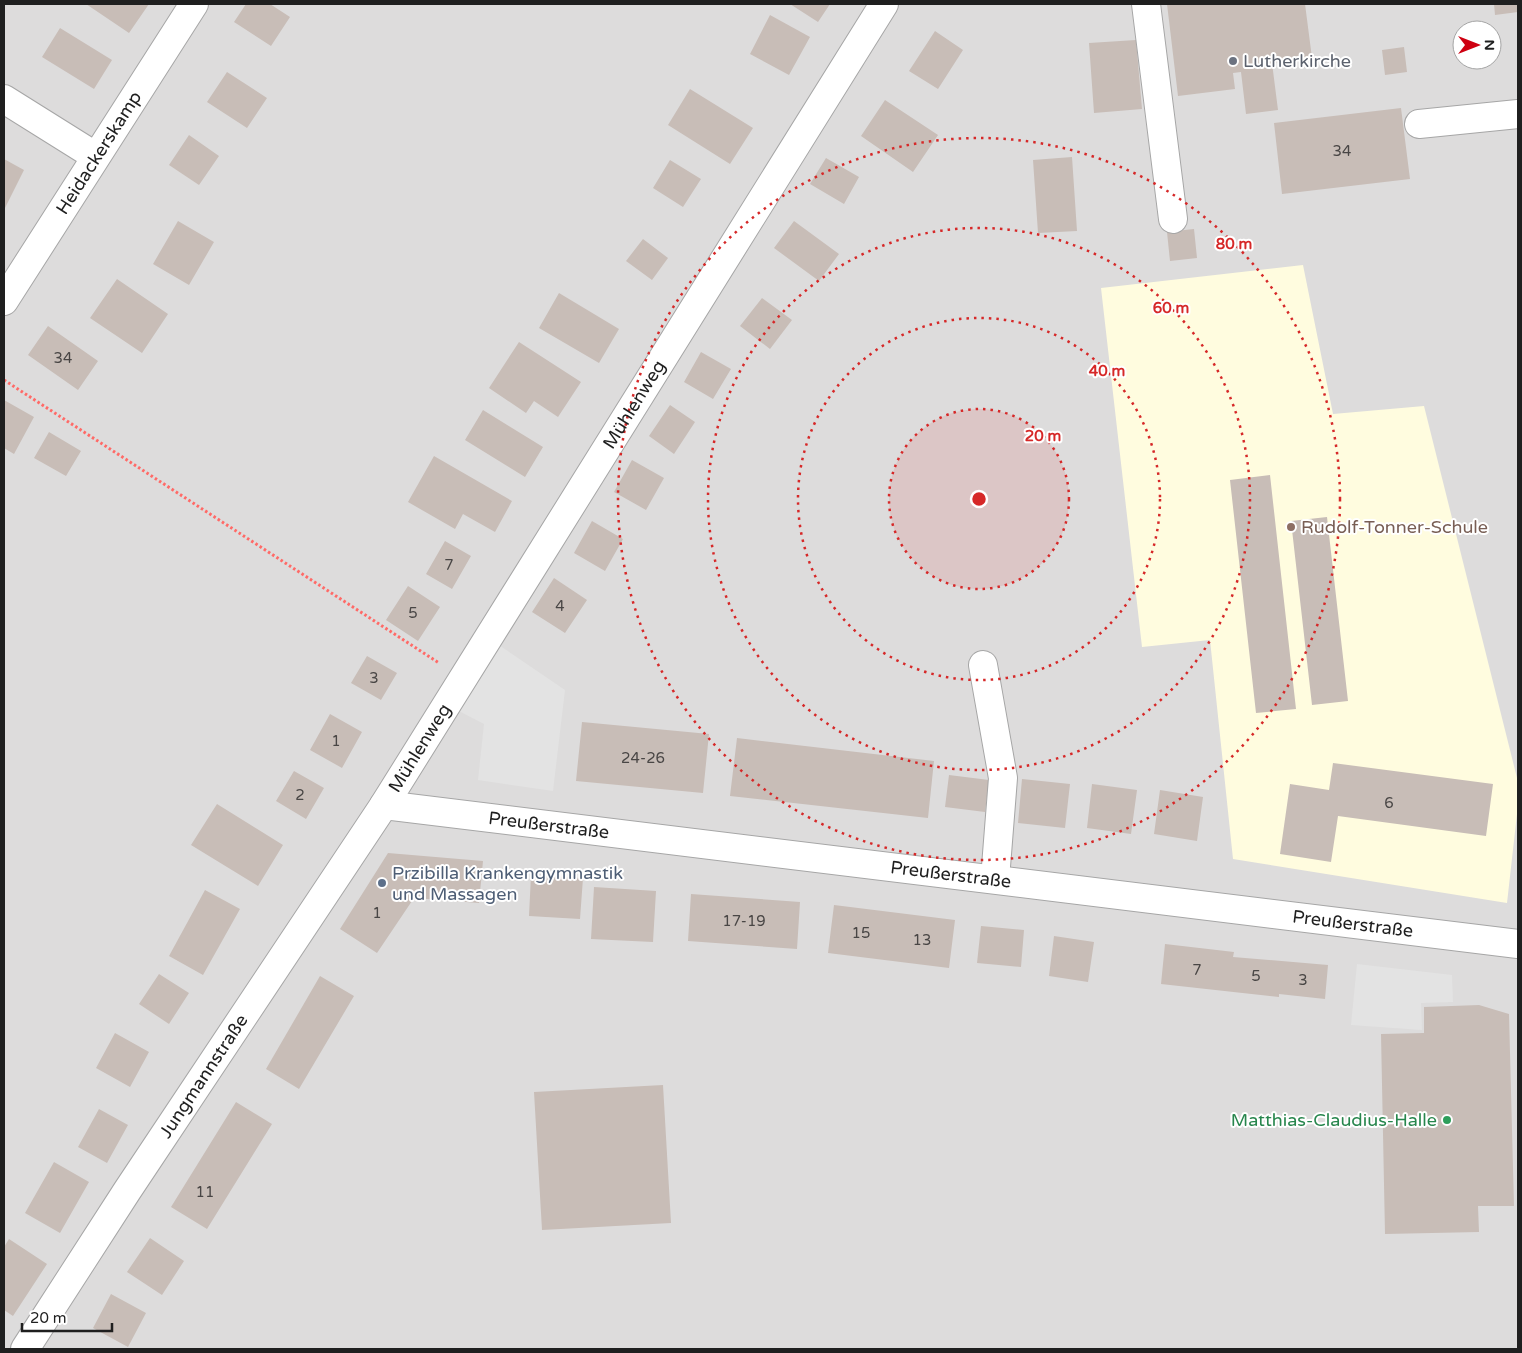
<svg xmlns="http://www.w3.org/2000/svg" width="1522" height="1353" viewBox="0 0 1522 1353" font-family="'Varela Round',sans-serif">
<rect width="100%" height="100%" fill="#f0ebe4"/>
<path fill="#dddcdc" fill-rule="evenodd" d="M4,4H1518V1349H4ZM1462,30H1492V60H1462Z"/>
<path fill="#fffcdf" d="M1303,265L1333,414L1424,406L1518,782V805L1507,903L1233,859L1210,640L1142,647L1101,288Z"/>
<path fill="#e3e3e3" d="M496,643L565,690L553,791L478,780L484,724L455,709Z
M1357,964L1452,975L1453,1002L1421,1003L1422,1030L1351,1025Z"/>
<path fill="#c8bdb7" d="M86,4H149L129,33Z
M246,4H270L290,17L271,46L234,22Z
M790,4H830L818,22Z
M1167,4H1305L1312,58L1272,63L1278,110L1246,114L1241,72L1233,73L1235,89L1178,96Z
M1494,4H1518V12L1495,15Z
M770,15L810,37L789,75L750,54Z
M60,28L112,60L94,89L42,57Z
M935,31L963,50L938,89L909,71Z
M1136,40L1142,109L1094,113L1089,43Z
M1404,47L1407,72L1385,75L1382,50Z
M227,72L267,98L247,128L207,102Z
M690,89L753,128L730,164L668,125Z
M885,100L938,135L913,172L861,136Z
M1401,108L1410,179L1282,194L1274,123Z
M189,135L219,156L199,185L169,165Z
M1072,157L1077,231L1038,233L1033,160Z
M826,158L859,177L844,204L810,184Z
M4,159L24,170L4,210Z
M670,160L701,179L683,207L653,188Z
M178,221L214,242L189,285L153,264Z
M794,221L839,254L819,281L774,248Z
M1194,229L1197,258L1170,261L1167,232Z
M643,239L668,258L652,280L626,261Z
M117,279L168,314L142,353L90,318Z
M559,293L619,329L599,363L539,328Z
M762,298L792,320L770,349L740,326Z
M48,326L98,361L78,390L28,355Z
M519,342L581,382L558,417L534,401L526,413L489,388Z
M701,352L731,369L713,399L684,382Z
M4,400L34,417L14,454L4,448Z
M670,405L695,422L674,454L649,436Z
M483,410L543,447L525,477L465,440Z
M49,432L81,451L66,476L34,458Z
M434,456L512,501L495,532L463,514L455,529L408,502Z
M632,460L664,478L646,510L614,492Z
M1270,475L1296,709L1256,713L1230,480Z
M1327,517L1348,701L1312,705L1291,521Z
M592,521L623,539L605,571L574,553Z
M445,541L471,556L452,589L426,574Z
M554,578L587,600L565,633L532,612Z
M408,586L440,607L418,641L386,620Z
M367,656L397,673L381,700L351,683Z
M330,714L362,732L342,768L310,750Z
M582,722L709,734L703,793L576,781Z
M737,738L934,761L928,818L730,796Z
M1333,763L1493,784L1486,836L1338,816L1331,862L1280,854L1290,784L1329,790Z
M294,771L324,788L306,819L276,801Z
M949,775L989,780L985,812L945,807Z
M1022,779L1070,784L1065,828L1018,823Z
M1092,784L1137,790L1131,834L1087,828Z
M1160,790L1203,797L1197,841L1154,834Z
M217,804L283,845L258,886L191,845Z
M388,853L483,861L479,903L414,898L377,953L340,929Z
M531,875L583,878L580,919L529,916Z
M594,887L656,891L653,942L591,939Z
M205,890L240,909L203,975L169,956Z
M691,894L800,902L797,949L688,941Z
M834,905L955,920L949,968L828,953Z
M981,926L1024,930L1021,967L977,963Z
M1054,936L1094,942L1088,982L1049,976Z
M1165,944L1234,952L1233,957L1328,965L1325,999L1279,994V997L1161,984Z
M159,974L189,993L169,1024L139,1004Z
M320,976L354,996L299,1089L266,1069Z
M1479,1005L1509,1014L1514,1206H1478L1479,1232L1385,1234L1381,1034L1424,1033V1007Z
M115,1033L149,1052L130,1087L96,1068Z
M663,1085L671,1223L542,1230L534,1092Z
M236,1102L272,1124L207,1229L171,1207Z
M99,1109L128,1125L107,1163L78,1147Z
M54,1162L89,1182L60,1233L25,1213Z
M150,1238L184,1261L162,1295L127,1272Z
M9,1239L47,1264L13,1316L4,1310V1247Z
M111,1294L146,1313L128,1347L93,1328Z"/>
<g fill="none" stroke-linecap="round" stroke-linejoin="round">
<defs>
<g id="minor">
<path d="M1146,4L1173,219"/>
<path d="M4,99L95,156"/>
<path d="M1419,124L1518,114"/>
<path id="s1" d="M4,301L194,4"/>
<path d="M983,665L1003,778L995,879"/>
<path id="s2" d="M384,805L1518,944"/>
<path id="s3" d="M25,1349L127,1191L384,805L884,4"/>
</g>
</defs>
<use href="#minor" stroke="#a6a6a6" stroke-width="30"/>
<path stroke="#ff6a67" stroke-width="3" stroke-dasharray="2.5 2.5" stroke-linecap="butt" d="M4,380L439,663"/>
<use href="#minor" stroke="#fff" stroke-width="28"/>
</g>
<circle cx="979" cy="499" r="90" fill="#d62828" fill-opacity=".12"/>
<g fill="none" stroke="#d62828" stroke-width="2.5" stroke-dasharray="2.5 5">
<circle cx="979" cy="499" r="90"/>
<circle cx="979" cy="499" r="181"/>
<circle cx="979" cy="499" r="271"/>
<circle cx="979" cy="499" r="361"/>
</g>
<circle fill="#6b7280" stroke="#fff" stroke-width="2" cx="1233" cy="61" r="5"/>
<circle fill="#8d6e63" stroke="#fff" stroke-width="2" cx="1291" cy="527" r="5"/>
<circle fill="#5c6f8a" stroke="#fff" stroke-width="2" cx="382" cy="883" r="5"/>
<circle fill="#2e9e5b" stroke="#fff" stroke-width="2" cx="1447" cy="1120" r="5"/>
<g text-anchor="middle" stroke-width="4" stroke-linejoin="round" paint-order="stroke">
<g font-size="15" fill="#494645">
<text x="1342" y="156">34</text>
<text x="63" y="363">34</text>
<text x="449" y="570">7</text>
<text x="560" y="611">4</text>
<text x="413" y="618">5</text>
<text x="374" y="683">3</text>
<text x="336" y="746">1</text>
<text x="643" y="763">24-26</text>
<text x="300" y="800">2</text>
<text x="1389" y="808">6</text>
<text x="377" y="918">1</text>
<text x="744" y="926">17-19</text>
<text x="861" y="938">15</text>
<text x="922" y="945">13</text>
<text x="1197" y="975">7</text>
<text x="1256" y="981">5</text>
<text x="1303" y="985">3</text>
<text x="205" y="1197">11</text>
</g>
<g font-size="18" fill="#5b616d" stroke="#fff" text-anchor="start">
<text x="1243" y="67">Lutherkirche</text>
</g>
<g font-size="18" fill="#1f1f1f" stroke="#fff">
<text dy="6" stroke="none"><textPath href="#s1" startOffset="176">Heidackerskamp</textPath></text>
<text dy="6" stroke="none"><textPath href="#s3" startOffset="1124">Mühlenweg</textPath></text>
<text dy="6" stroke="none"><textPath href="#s3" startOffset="719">Mühlenweg</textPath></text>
<text dy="6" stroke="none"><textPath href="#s2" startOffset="166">Preußerstraße</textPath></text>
<text dy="6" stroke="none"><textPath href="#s2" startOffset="571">Preußerstraße</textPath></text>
<text dy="6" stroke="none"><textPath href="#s2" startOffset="976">Preußerstraße</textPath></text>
<text dy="6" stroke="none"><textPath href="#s3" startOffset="326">Jungmannstraße</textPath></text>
</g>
<g font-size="18" fill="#785e54" stroke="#fff" text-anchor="start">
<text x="1301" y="533">Rudolf-Tonner-Schule</text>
</g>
<g font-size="18" fill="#4e5e75" stroke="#fff" text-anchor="start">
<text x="392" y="879">Przibilla Krankengymnastik<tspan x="392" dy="21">und Massagen</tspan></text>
</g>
<g font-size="18" fill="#27864d" stroke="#fff" text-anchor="end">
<text x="1437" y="1126">Matthias-Claudius-Halle</text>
</g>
</g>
<circle cx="979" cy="499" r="8" fill="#d62828" stroke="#fff" stroke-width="2.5"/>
<g font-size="15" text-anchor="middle" font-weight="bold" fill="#d62828" stroke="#fff" stroke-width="4" stroke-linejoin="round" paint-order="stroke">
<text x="1234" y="249">80 m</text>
<text x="1171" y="313">60 m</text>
<text x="1107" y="376">40 m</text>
<text x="1043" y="441">20 m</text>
</g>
<rect width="1522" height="1353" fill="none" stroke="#1f1f1f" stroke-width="10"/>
<g transform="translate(1477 45) rotate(90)"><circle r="24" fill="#ffffff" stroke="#a5a5a5"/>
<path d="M0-4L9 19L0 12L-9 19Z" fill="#ce0011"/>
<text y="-8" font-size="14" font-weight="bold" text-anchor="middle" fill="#1f1f1f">N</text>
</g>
<path d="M22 1323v8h90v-8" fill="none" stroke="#1f1f1f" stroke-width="2.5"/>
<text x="30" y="1323" font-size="15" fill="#1f1f1f" stroke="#ffffff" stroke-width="4" paint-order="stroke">20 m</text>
</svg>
